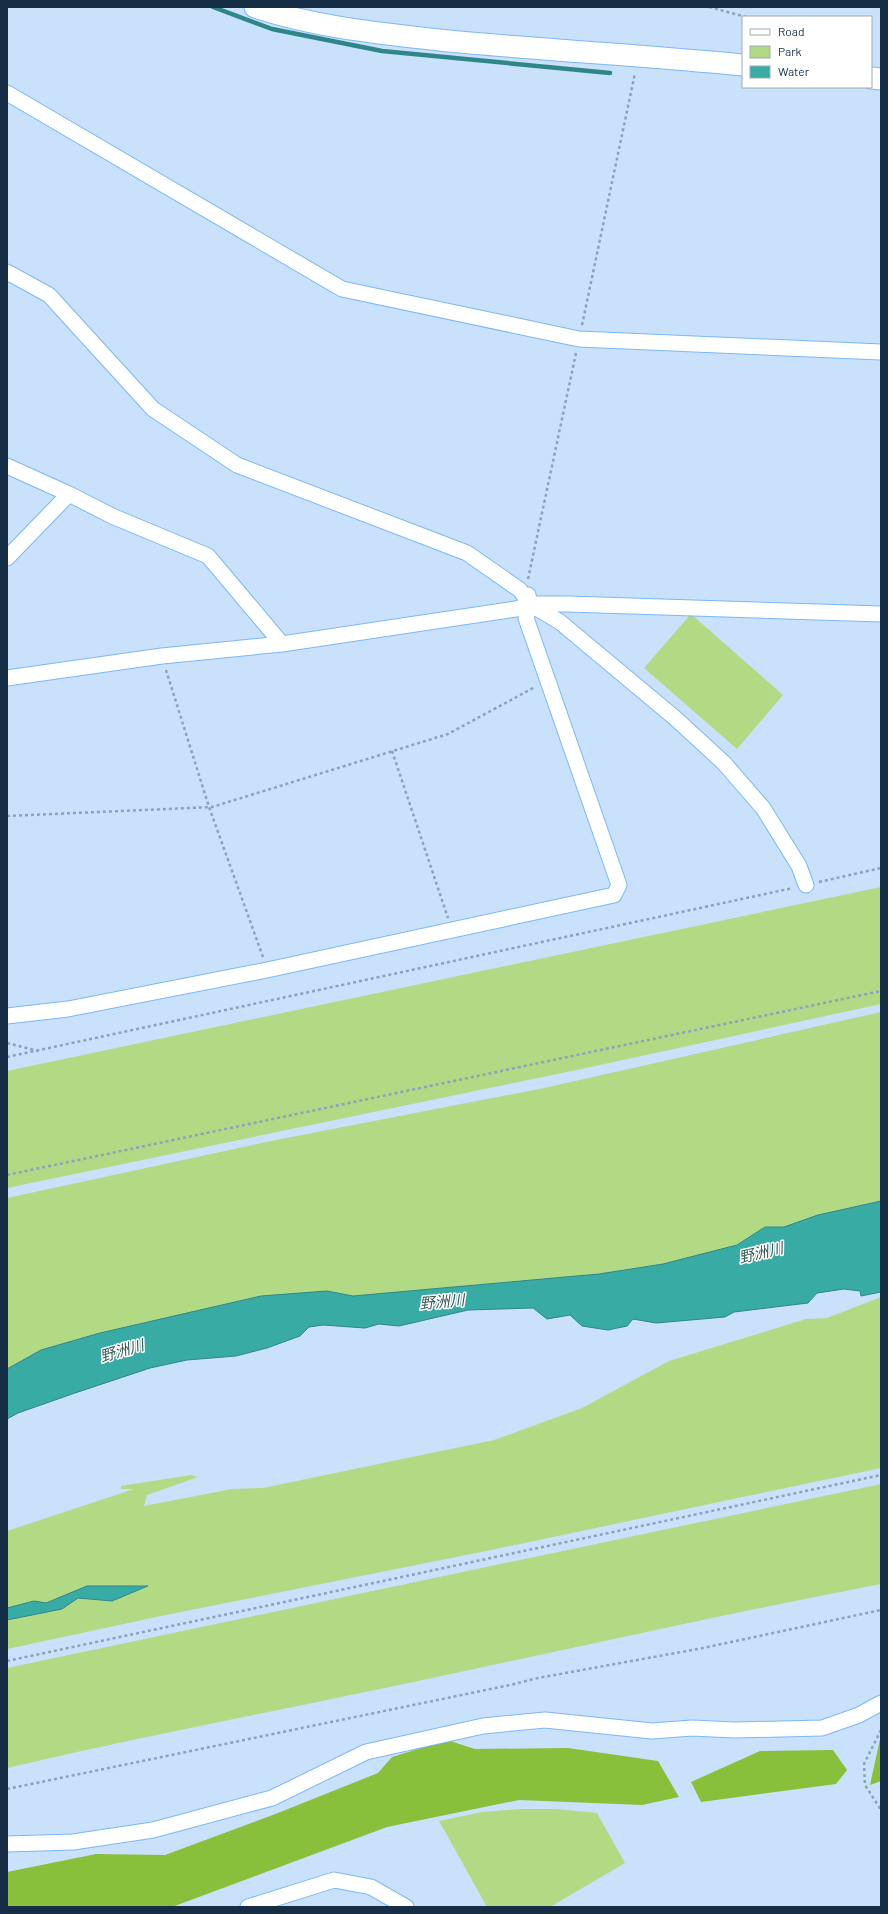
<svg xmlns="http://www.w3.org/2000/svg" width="888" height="1914" viewBox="0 0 888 1914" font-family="Barlow,'Noto Sans JP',sans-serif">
<rect width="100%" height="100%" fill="#c9e1fa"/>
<path fill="#b2da85" d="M691,614L783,695L737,749L644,668Z
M881,887V1004L586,1068L7,1188V1071Z
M881,1012V1201L818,1215L784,1227H765L737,1245L663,1264L599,1274L353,1296L327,1291L174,1316L100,1333L41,1350L7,1369V1198L266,1142L544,1088Z
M881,1297V1468L491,1550L161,1616L7,1649V1620L62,1609L78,1598L112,1601L147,1587L87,1586L46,1603L33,1601L7,1608V1531L134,1489H121V1486L191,1475L198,1477L147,1495L144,1506L232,1489L263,1488L494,1440L582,1408L669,1361L806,1319L827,1318Z
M881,1484V1584C714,1616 547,1654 380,1689C256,1715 131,1739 7,1768V1668Z
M519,1809H556L597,1813L625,1863L550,1907H487L439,1821L482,1812Z"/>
<path fill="#88bf3b" d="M881,1738V1781L870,1785L880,1739Z
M447,1740L475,1749L568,1748L658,1761L679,1797L642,1805L519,1800L387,1827L172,1907H7V1872L96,1854L165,1855L278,1813L378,1773L392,1757Z
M833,1750L847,1770L836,1784L701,1802L691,1782L760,1751Z"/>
<path fill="#38aba4" stroke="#2e8688" d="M881,1201V1292L861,1296L860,1291L844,1289L817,1293L808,1303L734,1312L725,1317L656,1323L633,1319L627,1326L608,1330L582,1326L570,1315L547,1319L533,1308L468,1310L399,1326L379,1324L365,1328L323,1325L309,1327L300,1336L267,1348L236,1356L187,1360L150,1368L75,1393L18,1413L7,1419V1369L41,1350L100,1333L261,1296L327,1291L353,1296L599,1274L663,1264L737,1245L765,1227H784L818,1215Z
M87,1586H148L112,1601L78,1598L62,1609L7,1620V1608L34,1601L46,1603Z"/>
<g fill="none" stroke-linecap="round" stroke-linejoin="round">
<path stroke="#2e8688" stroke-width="4.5" d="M213,7L272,29L382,51L610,73"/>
<defs>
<path id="street" d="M7,93L342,289L579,339L881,352
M7,272L49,295L153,409L237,465L467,553L520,590L530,604L560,622L675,718L724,763L763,808L799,866L806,885
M7,466L69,494L112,516L208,556L282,644
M7,558L69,494
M7,678L162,656L282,644L516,609L530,604H568L881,614
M7,1016L68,1009L267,970L614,895L619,885L526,618L530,604L528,595
M7,1844L73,1842L153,1830L272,1798L366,1752L483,1726L545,1720L652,1731L692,1728L735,1730L822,1728L859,1715L881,1703
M248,1907L334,1880L371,1887L406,1907"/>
<path id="secondary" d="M255,7C315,27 377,33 439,40C540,50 642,55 743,65
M871,78L881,79"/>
</defs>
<use href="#street" stroke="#7cb8f4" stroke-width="17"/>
<use href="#secondary" stroke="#7cb8f4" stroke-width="23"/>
<path stroke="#8aa2bb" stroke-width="2.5" stroke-dasharray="3 3" stroke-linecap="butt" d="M709,7L746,17
M582,325L635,73
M528,579L576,353
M166,670L209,807L263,957
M392,751L448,918
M7,816L212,807L448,734L535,687
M819,882L881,868
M7,1043L38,1051
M7,1057L793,888
M7,1175L881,991
M7,1661L881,1475
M881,1730L864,1764L865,1785L881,1810
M7,1789L510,1685L538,1678L703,1648L881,1610"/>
<use href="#street" stroke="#fff" stroke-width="15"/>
<use href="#secondary" stroke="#fff" stroke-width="21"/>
</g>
<g text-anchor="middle" stroke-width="3" stroke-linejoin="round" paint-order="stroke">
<g font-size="15" font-style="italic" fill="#365855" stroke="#fff">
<text transform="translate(761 1253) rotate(-13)" y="5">野洲川</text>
<text transform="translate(442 1302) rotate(-5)" y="5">野洲川</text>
<text transform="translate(122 1351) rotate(-16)" y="5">野洲川</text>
</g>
</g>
<rect width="888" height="1914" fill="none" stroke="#152e46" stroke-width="16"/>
<rect x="742" y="16" width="130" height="72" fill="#ffffff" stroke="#a1abb5"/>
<rect x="750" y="29" width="20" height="6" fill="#ffffff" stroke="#a1abb5"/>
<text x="778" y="36" font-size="12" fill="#152e46">Road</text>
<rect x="750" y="46" width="20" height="12" fill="#b2da85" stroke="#a1abb5"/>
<text x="778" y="56" font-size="12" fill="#152e46">Park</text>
<rect x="750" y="66" width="20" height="12" fill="#38aba4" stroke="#a1abb5"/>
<text x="778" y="76" font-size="12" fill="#152e46">Water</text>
</svg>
